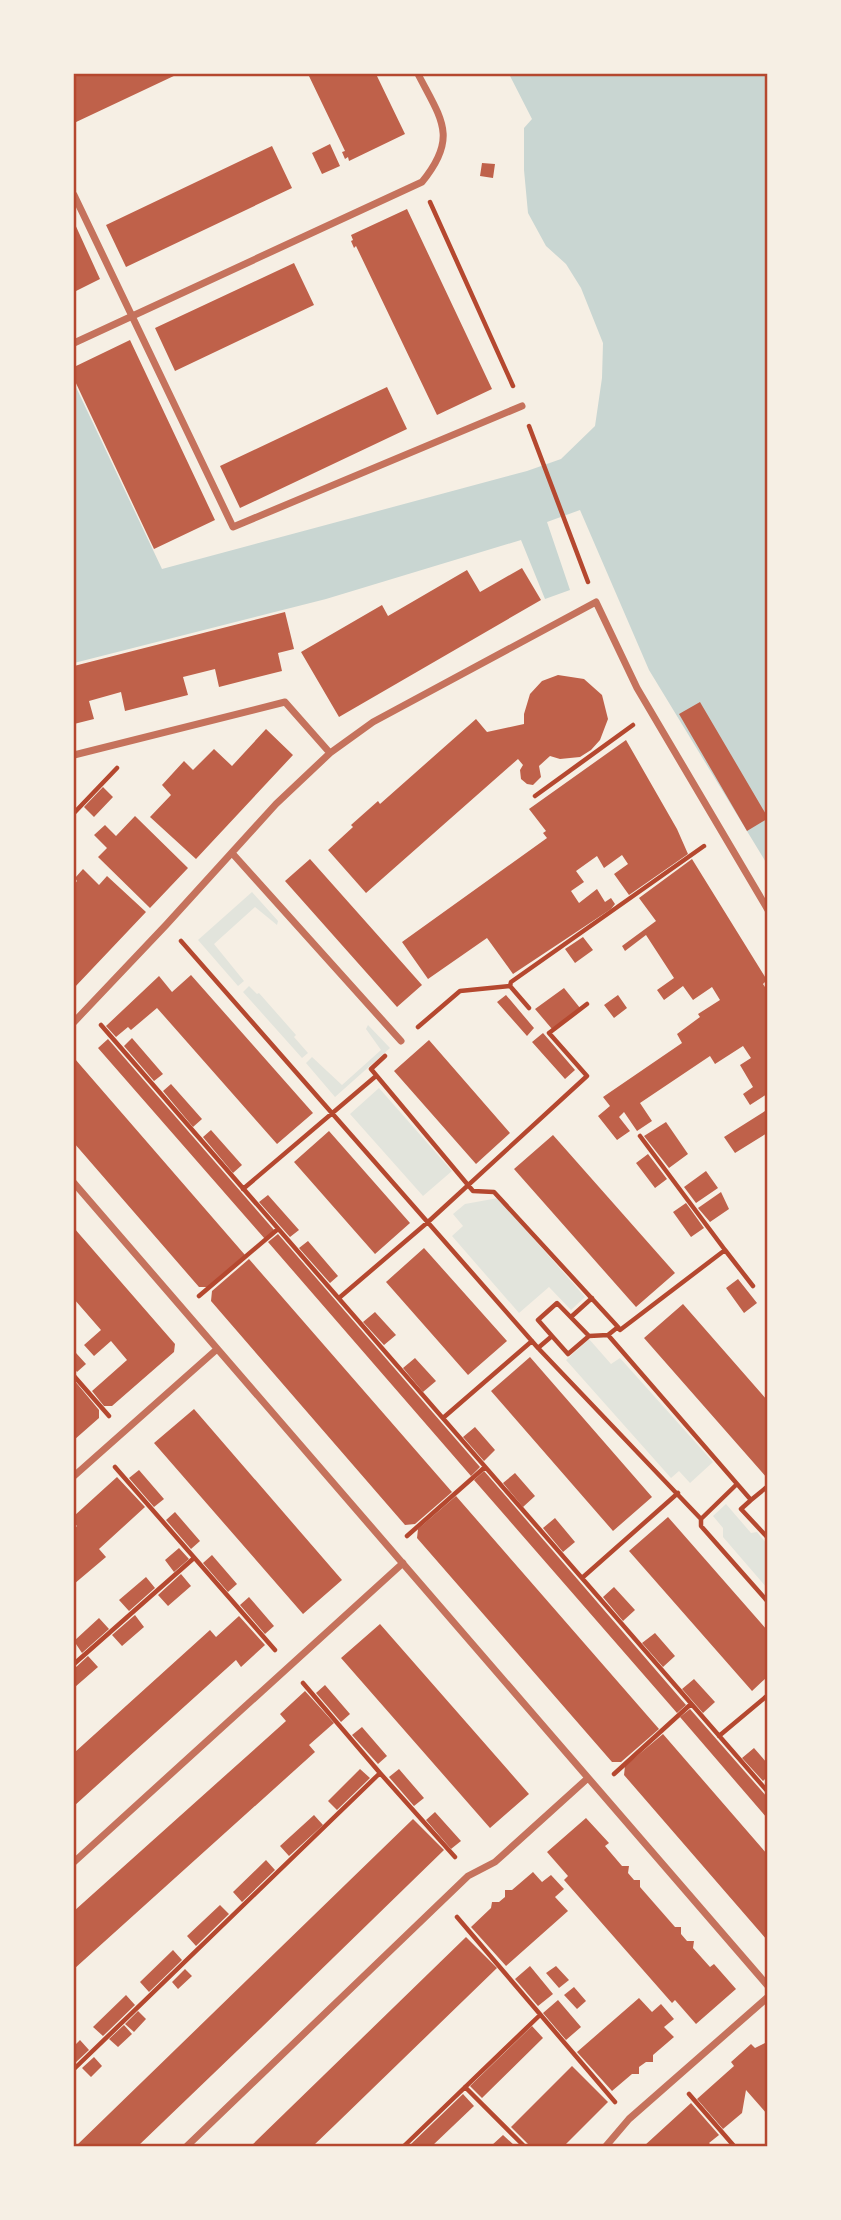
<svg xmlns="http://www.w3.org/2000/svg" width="841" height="2220" viewBox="0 0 841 2220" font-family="Rubik,sans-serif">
<rect width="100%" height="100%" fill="#f6efe4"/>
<path fill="#e2e4dc" d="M252,892L278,921L277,925L255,907L214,944L244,981L238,986L198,940Z
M249,986L257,994L259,993L296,1035L294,1037L308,1053L302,1058L243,992Z
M368,1025L390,1048L335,1097L306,1063L312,1057L342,1085L381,1050L366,1029Z
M379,1088L452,1171L423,1196L350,1114Z
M498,1198L585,1297L571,1310L549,1287L519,1313L452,1236L463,1226L453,1214L465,1204Z
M589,1339L611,1364L620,1358L713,1462L690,1483L679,1471L671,1478L566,1360Z
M726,1504L751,1533L757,1532L767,1544V1588L723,1537V1528L713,1516Z"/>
<path fill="#c9d6d2" d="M509,74H767V864L649,670L580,510L547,522L570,590L545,599L521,540L326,599L74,663V383L162,569L527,471L561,459L595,426L602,378L603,343L581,288L566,264L546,246L528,213L524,170V128L532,119Z"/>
<path fill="#bf614a" d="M74,74H178L74,123Z
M308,74H376L405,134L349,161L348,157L345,159L342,152L345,151Z
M330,144L340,166L322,174L312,153Z
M272,146L292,188L126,267L106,225Z
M482,163L495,164L493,178L480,176Z
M407,209L492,389L437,415L356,246L354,248L351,241L353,240L351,235Z
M74,222L100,279L74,292Z
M294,263L314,305L175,371L155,328Z
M130,340L215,520L154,549L74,379V367Z
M387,387L407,429L240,508L220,466Z
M522,568L541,600L339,717L301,652L382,605L388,616L467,570L480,592Z
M285,612L294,649L278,653L282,671L219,687L215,669L183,677L188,695L125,711L121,692L89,701L94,719L74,724V666Z
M558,675L584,679L602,695L608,719L600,740L591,750L580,757L560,759L550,756L539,766L541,777L533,785L527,784L521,779L520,770L523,765L518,759L366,893L328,850L353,827L351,825L378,801L380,804L476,719L487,732L524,724V714L530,694L542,681Z
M700,702L767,816V819L747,831L679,714Z
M266,729L293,755L196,859L150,817L171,795L162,785L184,761L193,770L214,749L232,766Z
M626,740L677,829L688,854L629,895L614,874L628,864L622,855L604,868L597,856L576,871L584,882L571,891L579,903L597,889L605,902L611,898L615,904L611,909L513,974L487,938L428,979L402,942L547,838L543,833L546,831L529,809Z
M103,787L113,797L94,817L84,807Z
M135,816L188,868L150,908L98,857L107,848L94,835L105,825L116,836Z
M310,859L422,985L397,1007L285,881Z
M692,859L767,980L763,984L767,990V1094L750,1105L743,1094L753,1087L740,1065L751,1058L743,1046L715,1064L710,1056L640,1103L652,1121L637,1131L624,1112L619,1117L630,1131L617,1140L598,1116L610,1106L603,1097L682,1043L677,1034L700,1017L698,1014L720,1000L712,987L693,1000L683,986L664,1000L657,990L674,978L646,935L625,951L622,946L656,921L639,898Z
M83,869L99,885L107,876L146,912L74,988V885L77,881L75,878Z
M583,937L593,950L575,963L565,949Z
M191,975L313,1113L277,1144L157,1008L131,1030L128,1027L116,1037L106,1026L159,976L172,992Z
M564,988L580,1008L552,1029L535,1009Z
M506,995L534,1028L527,1036L497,1002Z
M618,995L627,1008L614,1018L604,1005Z
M543,1033L575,1070L565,1079L532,1042Z
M132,1038L163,1074L154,1081L124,1046Z
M108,1039L274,1230L265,1239L98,1048Z
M429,1040L510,1133L476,1164L394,1071Z
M75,1059L245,1255L208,1287H199L74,1143Z
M171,1084L202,1119L193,1127L163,1091Z
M765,1111L767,1115V1133L735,1153L724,1137Z
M666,1122L688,1154L669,1168L644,1136Z
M211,1130L242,1165L233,1173L203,1137Z
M329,1131L410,1223L375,1254L294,1162Z
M553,1135L675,1273L636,1307L514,1169Z
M648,1154L667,1179L655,1188L636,1163Z
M706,1171L718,1188L696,1203L684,1187Z
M721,1192L729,1209L710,1222L698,1208Z
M268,1195L299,1230L290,1237L259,1202Z
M686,1203L704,1228L691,1237L673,1212Z
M74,1228L175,1344L174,1352L112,1406H104L92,1391L127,1360L111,1341L94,1356L84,1345L101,1330L74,1299Z
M278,1234L480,1467L471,1476L268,1242Z
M308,1241L338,1276L330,1283L299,1248Z
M424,1248L507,1341L468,1375L386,1282Z
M249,1259L452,1492L415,1524L405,1525L211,1301L212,1291Z
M738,1279L757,1303L744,1313L726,1288Z
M683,1304L767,1400V1478L644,1338Z
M375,1312L396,1335L384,1345L363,1322Z
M76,1353L86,1364L77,1372L74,1368V1354Z
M530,1357L652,1497L613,1531L491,1391Z
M415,1358L436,1381L423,1392L403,1368Z
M74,1380L99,1410V1418L74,1440Z
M194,1409L342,1580L303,1614L154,1443Z
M475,1427L495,1450L484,1461L463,1437Z
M139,1470L164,1499L154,1507L129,1478Z
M484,1471L686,1705L677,1713L474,1480Z
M515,1473L535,1496L523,1507L503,1483Z
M117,1477L145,1507L99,1549L106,1557L74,1584V1529L77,1526L74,1523V1516Z
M456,1496L659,1729L621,1762H612L417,1538L418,1529Z
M175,1512L200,1541L191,1549L166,1520Z
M668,1517L767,1630V1677L752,1691L629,1551Z
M555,1518L575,1542L563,1552L543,1528Z
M179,1548L189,1559L174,1572L165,1560Z
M212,1555L237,1584L228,1592L203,1563Z
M181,1574L191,1586L168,1606L158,1595Z
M146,1577L155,1588L129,1611L119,1600Z
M614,1587L635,1610L623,1621L603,1597Z
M249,1597L274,1626L265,1634L240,1605Z
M135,1615L144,1627L122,1646L112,1635Z
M239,1616L265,1645L241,1667L236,1660L74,1806V1753L210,1630L216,1637Z
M99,1618L109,1629L82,1653L74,1641Z
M380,1624L529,1794L490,1828L341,1658Z
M655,1633L675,1656L663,1667L642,1643Z
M88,1656L98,1667L75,1687L74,1669Z
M694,1679L715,1702L703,1713L682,1689Z
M325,1685L350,1714L341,1722L316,1693Z
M305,1691L334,1723L309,1745L315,1752L74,1969V1911L286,1721L280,1714Z
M690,1709L767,1797V1818L680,1717Z
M362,1727L387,1756L378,1764L352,1735Z
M663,1734L767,1854V1940L624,1775L625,1766Z
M754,1748L767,1763V1777L763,1781L742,1758Z
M360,1769L370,1778L337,1810L328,1801Z
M399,1769L424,1798L414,1806L389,1777Z
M435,1812L461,1841L451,1849L426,1820Z
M314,1815L323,1825L289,1856L280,1846Z
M586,1818L609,1843L605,1846L622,1866H629L628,1873L634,1880H640V1887L675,1927H681V1934L687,1941H694L693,1948L710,1967L714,1964L736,1989L696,2024L675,2000L672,2003L564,1880L568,1876L547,1852Z
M413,1819L444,1850L261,2028L138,2146H76Z
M266,1860L275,1870L242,1902L233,1892Z
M533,1872L542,1882L551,1875L564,1889L555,1897L568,1911L506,1966L471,1927L491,1908L492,1902H499L505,1897V1890H512Z
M220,1905L229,1914L196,1946L187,1936Z
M466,1937L497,1968L336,2124L313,2146H251Z
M173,1950L182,1960L149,1992L140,1982Z
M530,1966L553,1994L538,2006L515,1979Z
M556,1966L569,1980L559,1988L546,1973Z
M185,1969L192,1976L178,1989L172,1982Z
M574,1987L586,2001L577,2009L564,1995Z
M126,1995L135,2005L103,2036L93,2027Z
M639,1998L652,2012L661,2004L674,2019L664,2027L674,2037L653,2055V2062H646L639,2067V2074H632L612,2091L577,2052Z
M558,2000L581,2027L566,2040L543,2013Z
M138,2011L146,2019L134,2032L125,2024Z
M124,2025L132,2034L118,2047L109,2039Z
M532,2026L543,2038L482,2098L470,2086Z
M80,2040L89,2050L74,2064V2046Z
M767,2042V2114L746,2090L742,2113L723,2129L697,2099L734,2066L731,2062L751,2044L755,2048Z
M94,2057L102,2066L91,2077L82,2068Z
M572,2066L608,2102L564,2146H530L511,2127Z
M463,2094L474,2106L432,2146H409Z
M691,2103L719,2135L709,2143L712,2146H644Z
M503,2135L515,2146H491Z"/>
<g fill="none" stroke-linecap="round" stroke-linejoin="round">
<path stroke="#b5482f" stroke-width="4.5" d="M430,202L513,386
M529,426L588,582
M535,796L633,725
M74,813L117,768
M181,941L538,1348L701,1519V1526L768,1602
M510,986L511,982L704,846
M101,1025L768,1792
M418,1027L460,991L510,986L529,1008
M385,1056L371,1069L473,1191L494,1192L618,1327L608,1335L751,1500L741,1509L768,1538
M243,1189L376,1076
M725,1250L753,1286
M199,1296L278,1229
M339,1298L428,1222L587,1076L549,1033L587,1004
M571,1317L592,1298
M618,1327L620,1330L725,1250L640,1136
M589,1336L608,1335
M538,1348L552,1336L538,1320L557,1303L589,1336L568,1354L552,1336
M74,1376L109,1416
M443,1418L532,1341
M115,1467L275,1650
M751,1500L768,1486
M701,1519L737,1484
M407,1536L485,1467
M582,1578L678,1493
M74,1664L194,1558
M303,1683L380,1773
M719,1736L768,1695
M614,1774L691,1704
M457,1917L615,2102
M74,2069L380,1773L455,1857
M465,2087L524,2146
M689,2094L734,2146
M404,2146L540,2015"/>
<path stroke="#c5725c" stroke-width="7" d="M74,195L233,527L522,406
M74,343L422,182C459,137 441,119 418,74
M74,755L285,702L330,753
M232,853L401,1041
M74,1022L166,925L276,804L330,753L373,722L596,602L637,688L768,910
M74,1183L768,1986
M74,1476L216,1350
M74,1862L403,1563
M187,2146L468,1876L495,1862L588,1778
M606,2146L629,2119L768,1997"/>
</g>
<rect width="841" height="2220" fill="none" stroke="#f6efe4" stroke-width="150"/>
<rect x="75" y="75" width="691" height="2070" fill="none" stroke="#b5482f" stroke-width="2.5"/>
</svg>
